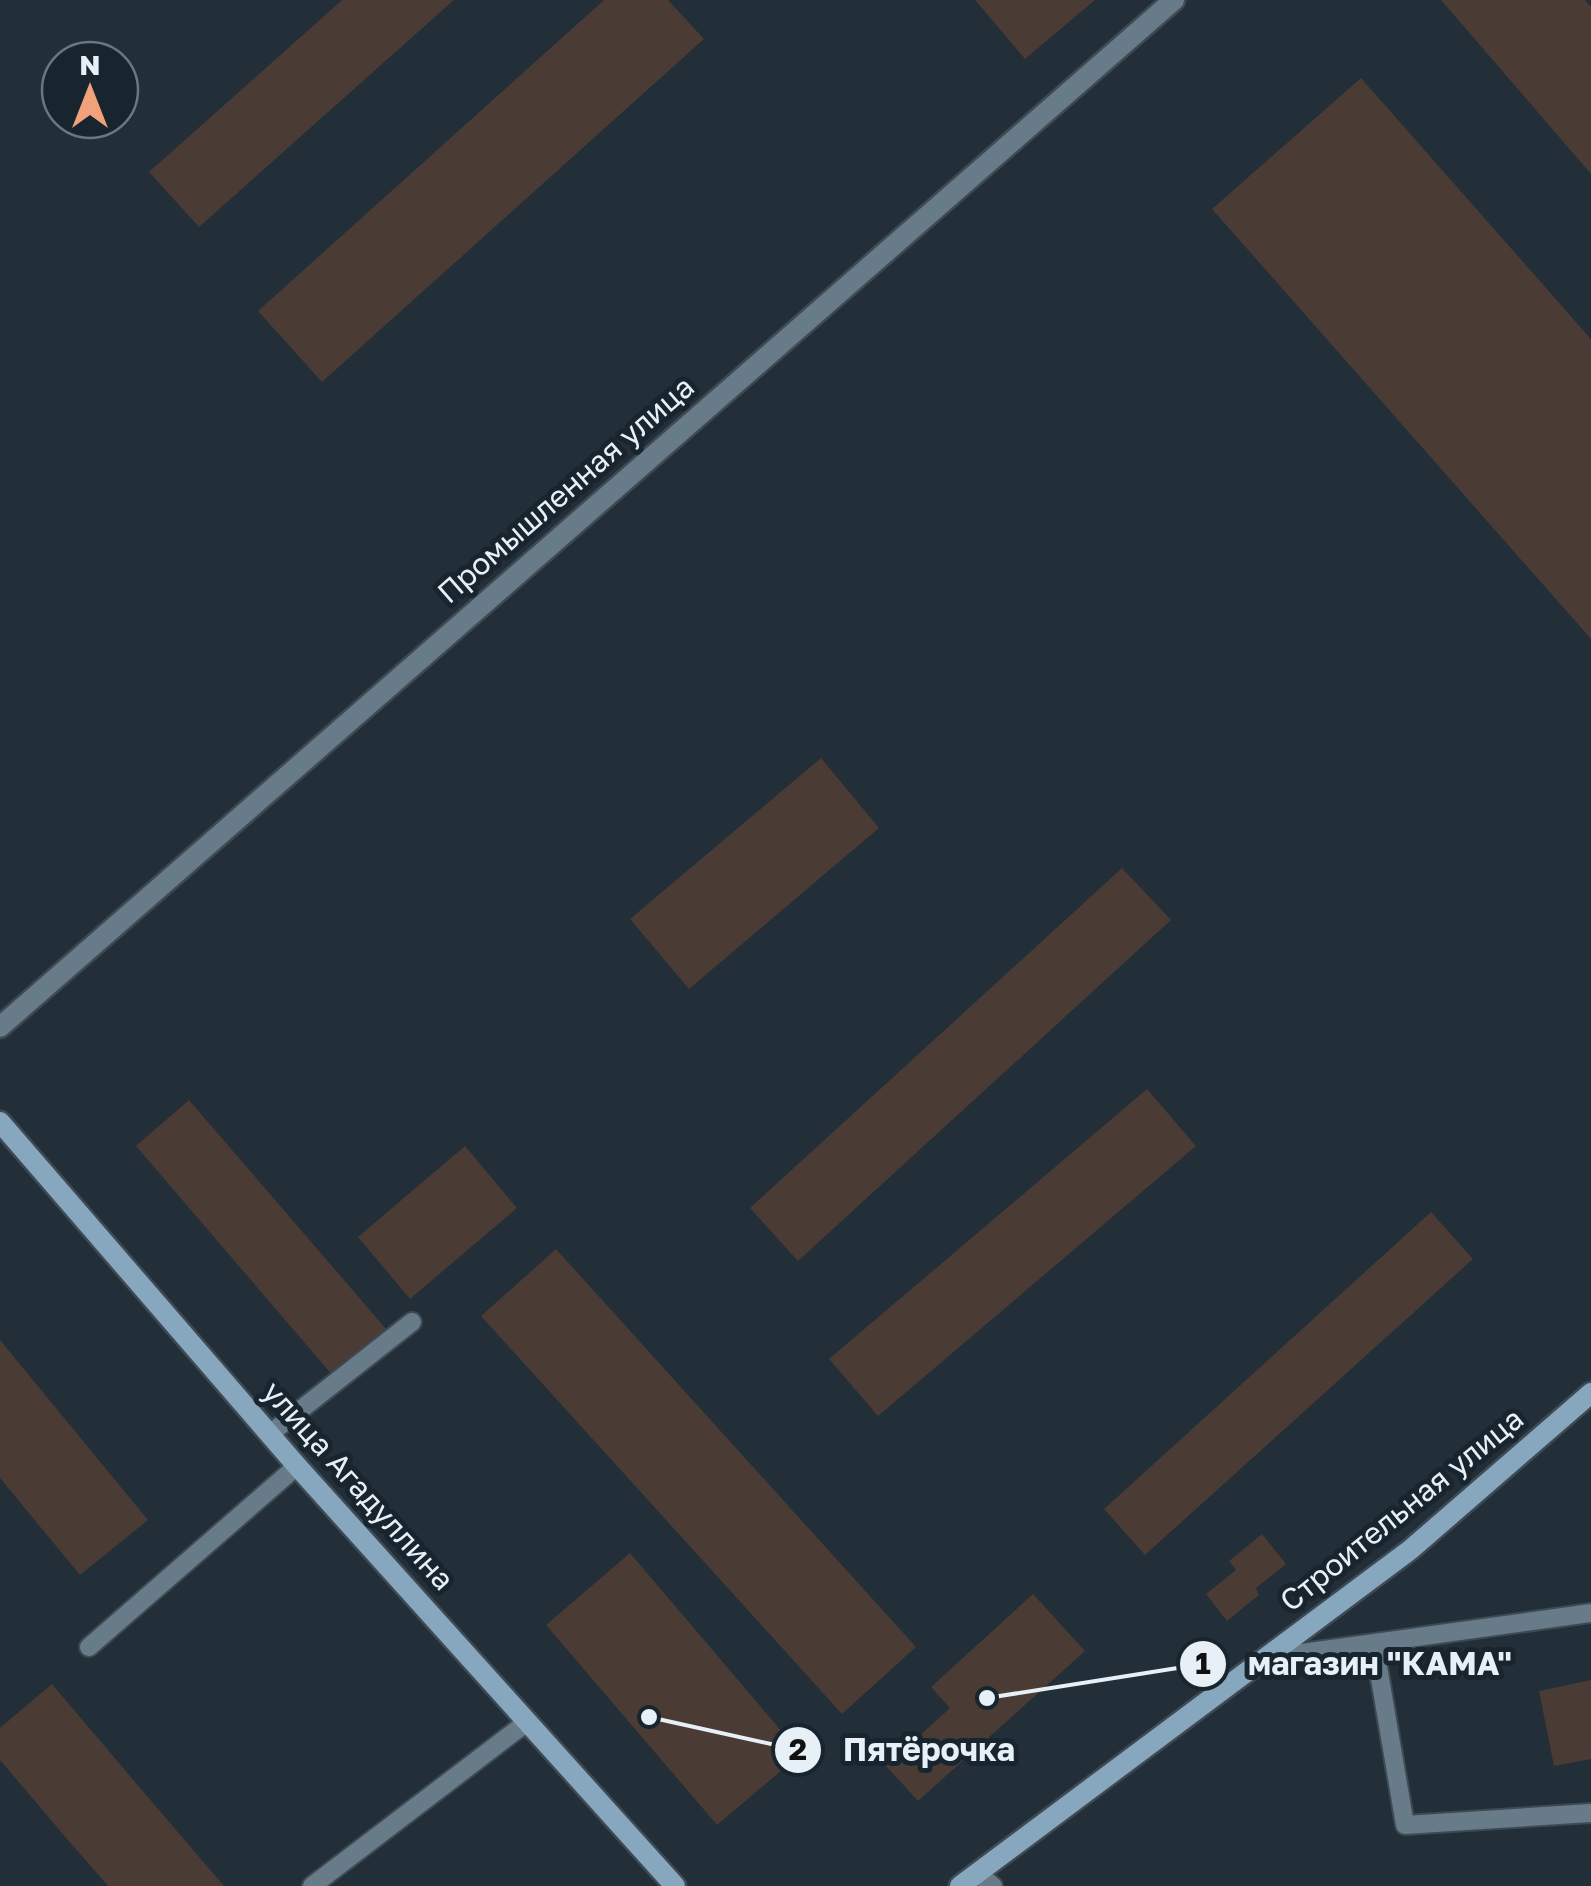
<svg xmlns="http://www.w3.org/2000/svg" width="1591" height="1886" viewBox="0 0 1591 1886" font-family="'Golos Text',sans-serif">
<rect width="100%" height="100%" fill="#222e38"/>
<path fill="#4a3b34" d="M342,0H454L199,227L149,172Z
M604,0H668L704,39L322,382L258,311Z
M975,0H1095L1025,59Z
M1441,0H1585L1591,7V174Z
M1361,78L1591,339V639L1212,209Z
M821,758L879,828L689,989L630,919Z
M1122,868L1171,920L798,1261L750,1208Z
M1147,1089L1196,1146L878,1416L829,1359Z
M189,1100L387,1330L334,1377L136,1146Z
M465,1146L517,1208L410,1299L358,1237Z
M1431,1212L1473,1259L1145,1555L1104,1509Z
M556,1249L916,1647L842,1714L481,1316Z
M0,1340L148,1520L80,1575L0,1478Z
M1262,1534L1286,1564L1256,1588L1259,1595L1227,1621L1206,1594L1236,1570L1229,1561Z
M630,1553L801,1754L717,1825L546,1625Z
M1033,1594L1085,1651L918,1801L886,1766L950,1708L931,1687Z
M1591,1680V1759L1554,1766L1539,1691Z
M52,1684L135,1782L224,1886H108L67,1839L0,1760V1728Z"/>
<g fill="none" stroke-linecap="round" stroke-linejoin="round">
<defs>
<path id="lane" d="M271,1433L412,1322
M1374,1643L1405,1825L1591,1813
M89,1647L297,1466
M1266,1658L1591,1613
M979,1874L993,1886
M312,1886L527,1722"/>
<path id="street" d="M0,1027L1174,0"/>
<path id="secondary" d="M0,1122L297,1466L675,1886
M960,1886L1410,1550L1591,1393"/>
</defs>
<use href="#lane" stroke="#3e4953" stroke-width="22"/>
<use href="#street" stroke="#3e4953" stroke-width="25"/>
<use href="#secondary" stroke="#3e4953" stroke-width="25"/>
<use href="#lane" stroke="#677b89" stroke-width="18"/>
<use href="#street" stroke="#677b89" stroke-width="20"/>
<use href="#secondary" stroke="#87a7be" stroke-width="20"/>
</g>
<g text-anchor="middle" stroke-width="10" stroke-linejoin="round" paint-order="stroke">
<g font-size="30" fill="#e7f0f6" stroke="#18252e">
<text transform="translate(566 490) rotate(-41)" y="10">Промышленная улица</text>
<text transform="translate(358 1486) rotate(48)" y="10">улица Агадуллина</text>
<text transform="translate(1402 1510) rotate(-39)" y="10">Строительная улица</text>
</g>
</g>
<path fill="none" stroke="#e7f0f6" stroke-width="4" d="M987 1698L1203 1664M649 1717L798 1750"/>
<g fill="#e7f0f6" stroke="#18252e" stroke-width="4">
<circle cx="987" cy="1698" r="10"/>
<circle cx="649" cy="1717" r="10"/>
<circle cx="1203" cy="1664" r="25"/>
<circle cx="798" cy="1750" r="25"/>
</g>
<g font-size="30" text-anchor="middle" font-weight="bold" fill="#111">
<text x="1203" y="1674">1</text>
<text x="798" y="1760">2</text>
</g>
<g font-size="32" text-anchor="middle" font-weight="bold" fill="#e7f0f6" stroke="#18252e" stroke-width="10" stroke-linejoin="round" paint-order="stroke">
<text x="1380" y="1675">магазин "КАМА"</text>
<text x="929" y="1761">Пятёрочка</text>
</g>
<g transform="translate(90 90)"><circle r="48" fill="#18252e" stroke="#6b767e" stroke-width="2.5"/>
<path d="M0-8L18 38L0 25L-18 38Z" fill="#f0a27a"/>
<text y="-15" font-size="28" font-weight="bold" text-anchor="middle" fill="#e7f0f6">N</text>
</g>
</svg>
